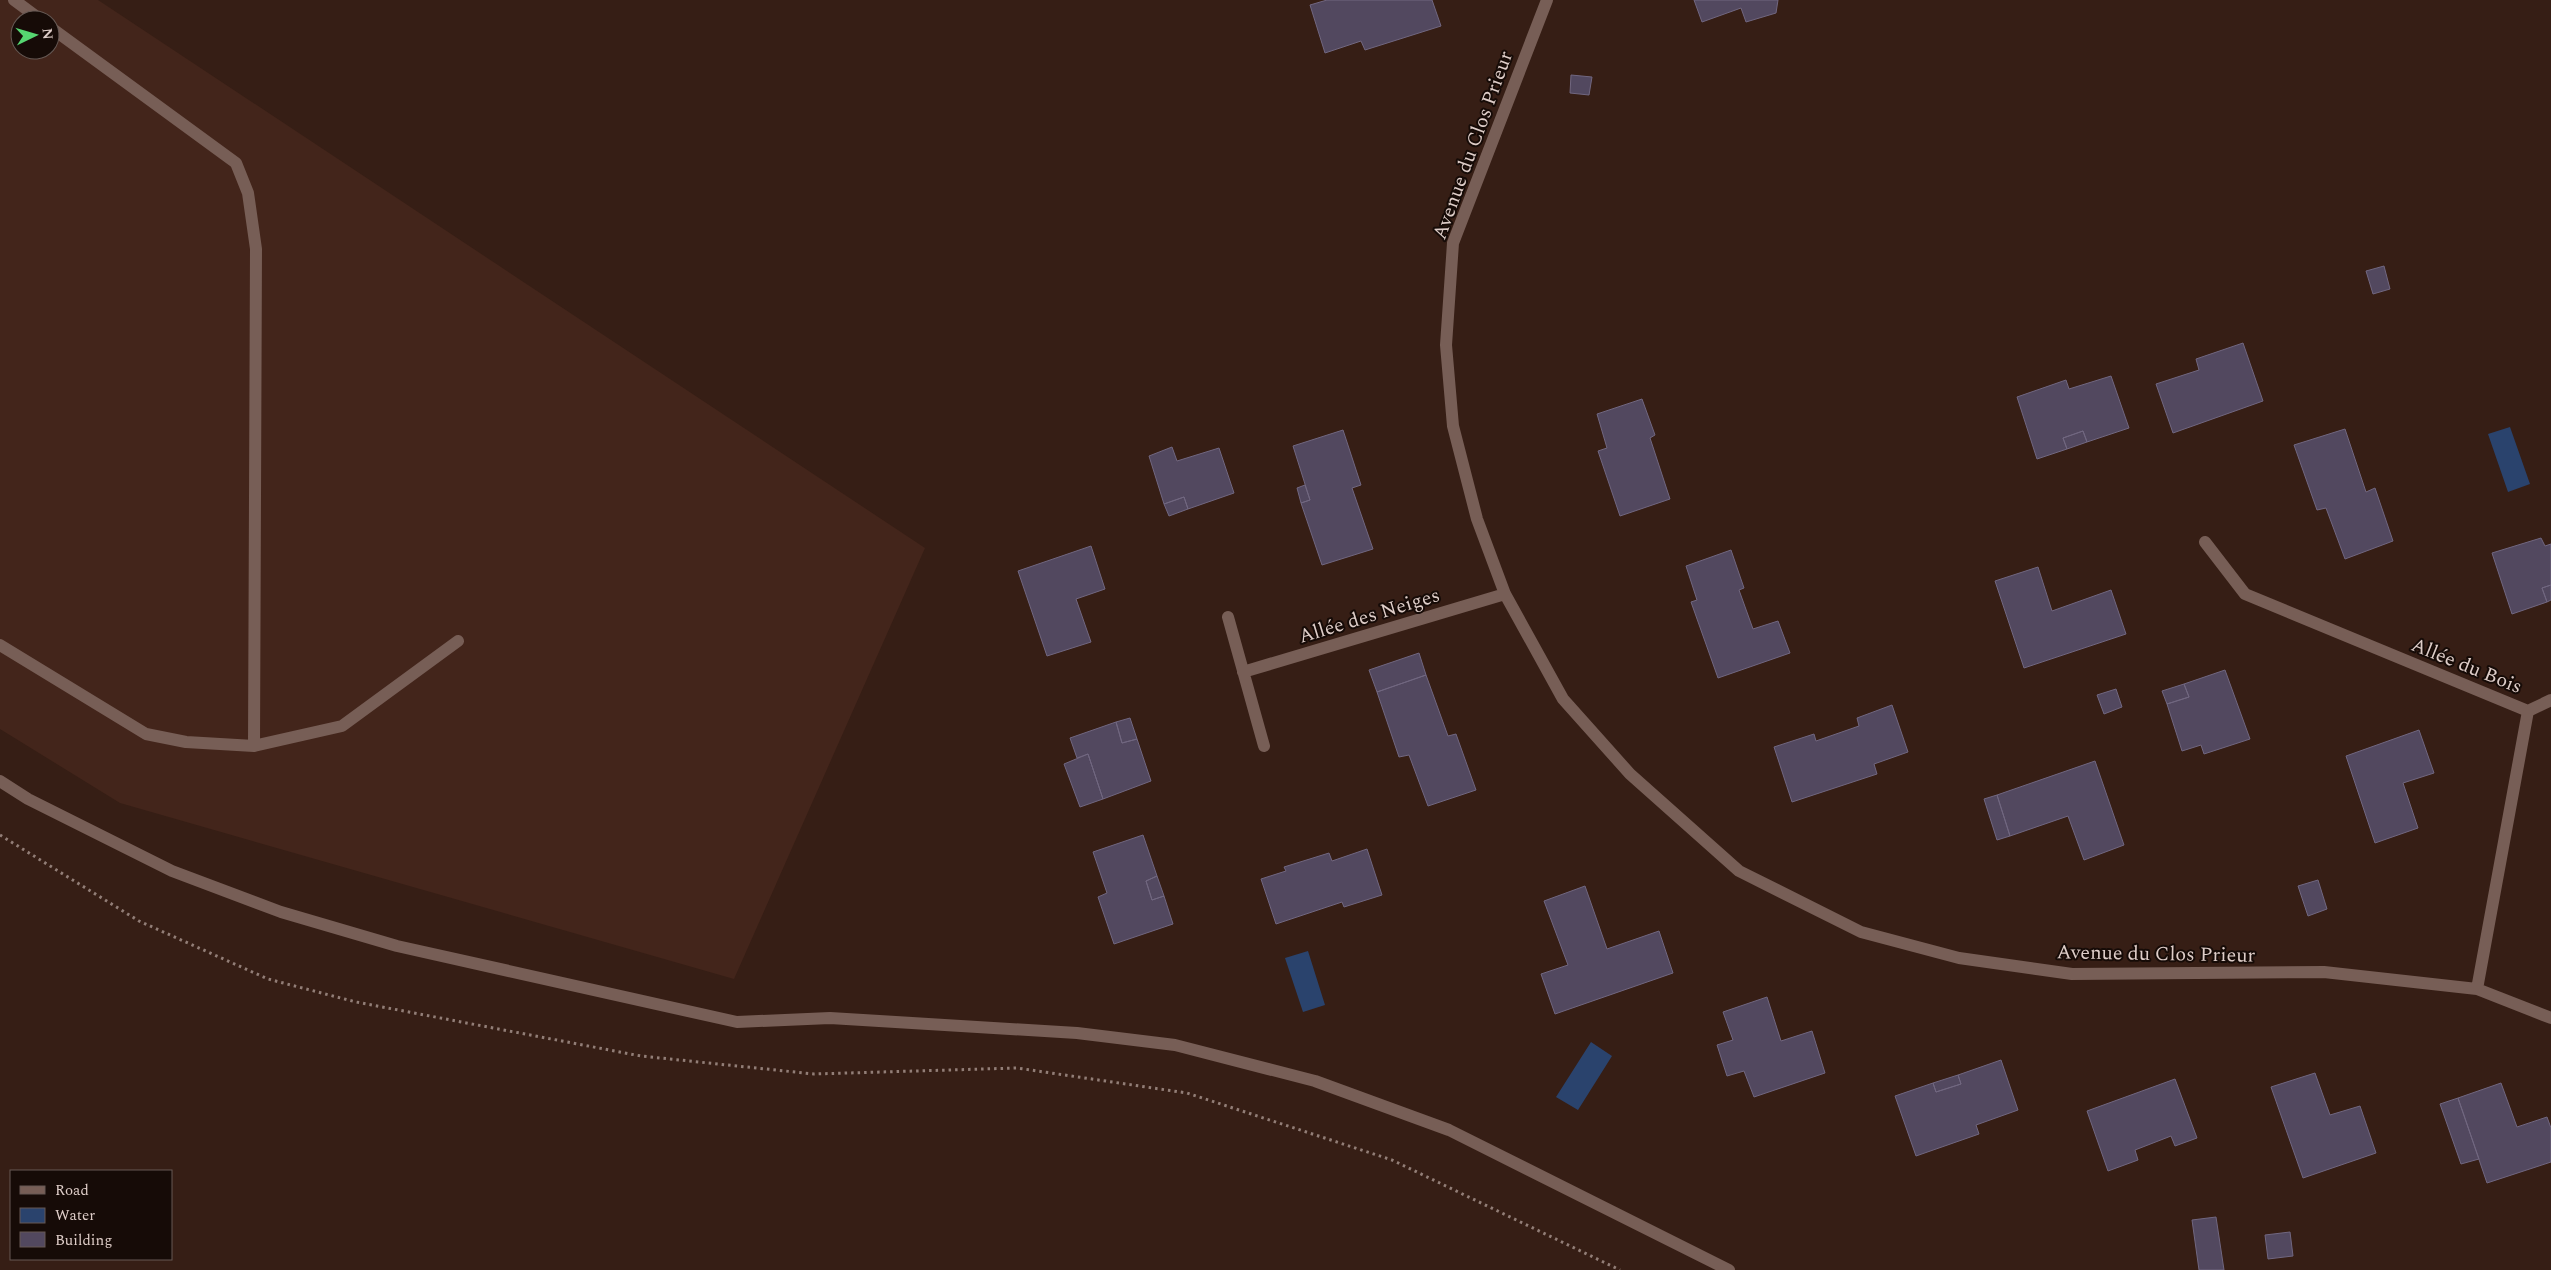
<svg xmlns="http://www.w3.org/2000/svg" width="2551" height="1270" viewBox="0 0 2551 1270" font-family="Spectral,serif">
<rect width="100%" height="100%" fill="#361e15"/>
<path fill="#43251b" fill-rule="evenodd" d="M0,0H98L925,548L734,979L120,803L0,729ZM20,20H50V50H20Z"/>
<path fill="#2a436d" d="M2510,427L2530,484L2508,492L2488,434Z
M1308,951L1325,1005L1303,1012L1285,958Z
M1591,1042L1612,1056L1578,1110L1556,1097Z"/>
<path fill="#52485f" stroke="#716780" d="M1327,0H1432L1441,26L1365,50L1361,41L1325,53L1310,5Z
M1694,0H1778L1776,13L1746,22L1741,8L1702,22Z
M1571,75L1592,77L1589,95L1570,93Z
M2384,266L2390,289L2373,294L2366,271Z
M2243,343L2263,401L2173,433L2156,384L2199,370L2196,359Z
M2111,376L2129,428L2087,442L2083,431L2063,438L2067,449L2037,459L2017,397L2066,380L2069,389Z
M1642,399L1655,435L1650,438L1670,499L1620,516L1598,451L1607,448L1597,414Z
M2345,429L2366,492L2375,488L2393,541L2345,559L2326,508L2317,510L2294,445Z
M1343,430L1361,485L1352,488L1373,549L1322,565L1301,503L1310,500L1293,446Z
M2083,431L2087,442L2067,449L2063,438Z
M1172,447L1177,461L1219,448L1234,493L1188,509L1184,497L1164,504L1149,456Z
M1305,485L1310,500L1301,503L1297,488Z
M1184,497L1188,509L1169,516L1164,504Z
M2541,538L2545,546L2551,544V585L2542,588L2547,602L2512,614L2492,553Z
M1091,546L1105,589L1076,599L1091,642L1047,656L1018,571Z
M1731,550L1744,588L1739,590L1753,629L1778,621L1790,653L1718,678L1691,602L1697,600L1686,566Z
M2038,567L2052,611L2111,590L2126,634L2024,668L1995,581Z
M2551,585V600L2547,602L2542,588Z
M1419,653L1426,675L1377,692L1369,670Z
M2225,670L2250,739L2204,754L2201,745L2182,751L2167,704L2189,697L2184,684Z
M1426,675L1448,736L1456,734L1476,790L1428,806L1409,755L1399,757L1377,692Z
M2184,684L2189,697L2167,704L2162,691Z
M2116,689L2122,707L2104,714L2097,695Z
M1892,705L1908,752L1874,764L1877,774L1792,802L1774,747L1814,734L1816,741L1859,726L1857,718Z
M1130,718L1137,739L1122,743L1116,722Z
M1116,722L1122,743L1137,739L1151,781L1103,799L1088,754L1077,758L1070,738Z
M2419,730L2434,773L2403,783L2418,828L2375,843L2346,756Z
M1088,754L1103,799L1080,807L1064,764Z
M2095,761L2124,845L2084,860L2068,816L2010,836L1997,795Z
M1997,795L2010,836L1997,840L1984,799Z
M1143,835L1157,876L1146,881L1152,900L1164,896L1173,924L1114,944L1098,897L1107,893L1093,852Z
M1367,849L1382,895L1344,907L1342,902L1276,924L1261,879L1286,871L1284,867L1329,853L1332,861Z
M1157,876L1164,896L1152,900L1146,881Z
M2318,880L2327,909L2308,916L2298,886Z
M1585,886L1607,949L1659,931L1673,973L1555,1014L1541,974L1568,965L1544,901Z
M1767,997L1781,1041L1812,1031L1825,1073L1754,1097L1744,1071L1727,1076L1717,1045L1733,1040L1723,1012Z
M2001,1060L2018,1110L1976,1125L1979,1134L1916,1156L1895,1096L1933,1083L1936,1092L1961,1084L1958,1075Z
M2315,1073L2330,1115L2360,1106L2376,1153L2303,1178L2271,1087Z
M1958,1075L1961,1084L1936,1092L1933,1083Z
M2175,1079L2197,1138L2175,1146L2171,1136L2135,1150L2138,1160L2108,1171L2087,1111Z
M2501,1083L2517,1127L2547,1117L2551,1128V1162L2487,1183L2458,1098Z
M2458,1098L2479,1159L2461,1164L2440,1104Z
M2216,1217L2224,1270H2199L2192,1220Z
M2290,1232L2293,1256L2268,1259L2265,1235Z"/>
<g fill="none" stroke-linecap="round" stroke-linejoin="round">
<path stroke="#927e77" stroke-width="3" stroke-dasharray="2.5 4" stroke-linecap="butt" d="M0,835L139,921L268,979L356,1002L641,1056L814,1074L1017,1068L1187,1093L1392,1160L1620,1270"/>
<path stroke="#775e56" stroke-width="12" d="M14,0L41,20
M1547,0L1453,243L1446,345L1453,426L1477,519L1505,594L1563,699L1630,774L1739,871L1861,932L1959,958L2072,974L2324,972L2477,989L2551,1018
M2205,542L2245,594L2528,711L2477,989
M1228,617L1264,746
M0,645L146,734L186,742L254,746L256,249L248,193L236,163L50,27
M1243,672L1505,594
M2528,711L2551,700
M254,746L342,726L458,641
M0,781L28,799L172,871L281,912L397,946L737,1022L830,1018L1077,1033L1175,1045L1315,1081L1449,1130L1729,1270"/>
</g>
<g text-anchor="middle" stroke-width="4" stroke-linejoin="round" paint-order="stroke">
<g font-size="20" fill="#decdc8" stroke="#160b07">
<text transform="translate(1472 145) rotate(-70)" y="7">Avenue du Clos Prieur</text>
<text transform="translate(1369 615) rotate(-17)" y="7">Allée des Neiges</text>
<text transform="translate(2467 665) rotate(22)" y="7">Allée du Bois</text>
<text transform="translate(2156 953) rotate(1)" y="7">Avenue du Clos Prieur</text>
</g>
</g>
<rect x="10" y="1170" width="162" height="90" fill="#160b07" stroke="#665954"/>
<rect x="20" y="1186" width="25" height="8" fill="#775e56" stroke="#665954"/>
<text x="55" y="1195" font-size="15" fill="#decdc8">Road</text>
<rect x="20" y="1208" width="25" height="15" fill="#2a436d" stroke="#665954"/>
<text x="55" y="1220" font-size="15" fill="#decdc8">Water</text>
<rect x="20" y="1232" width="25" height="15" fill="#52485f" stroke="#665954"/>
<text x="55" y="1245" font-size="15" fill="#decdc8">Building</text>
<g transform="translate(35 35) rotate(85)"><circle r="24" fill="#160b07" stroke="#665954"/>
<path d="M0-4L9 19L0 12L-9 19Z" fill="#56d671"/>
<text y="-8" font-size="14" font-weight="bold" text-anchor="middle" fill="#decdc8">N</text>
</g>
</svg>
